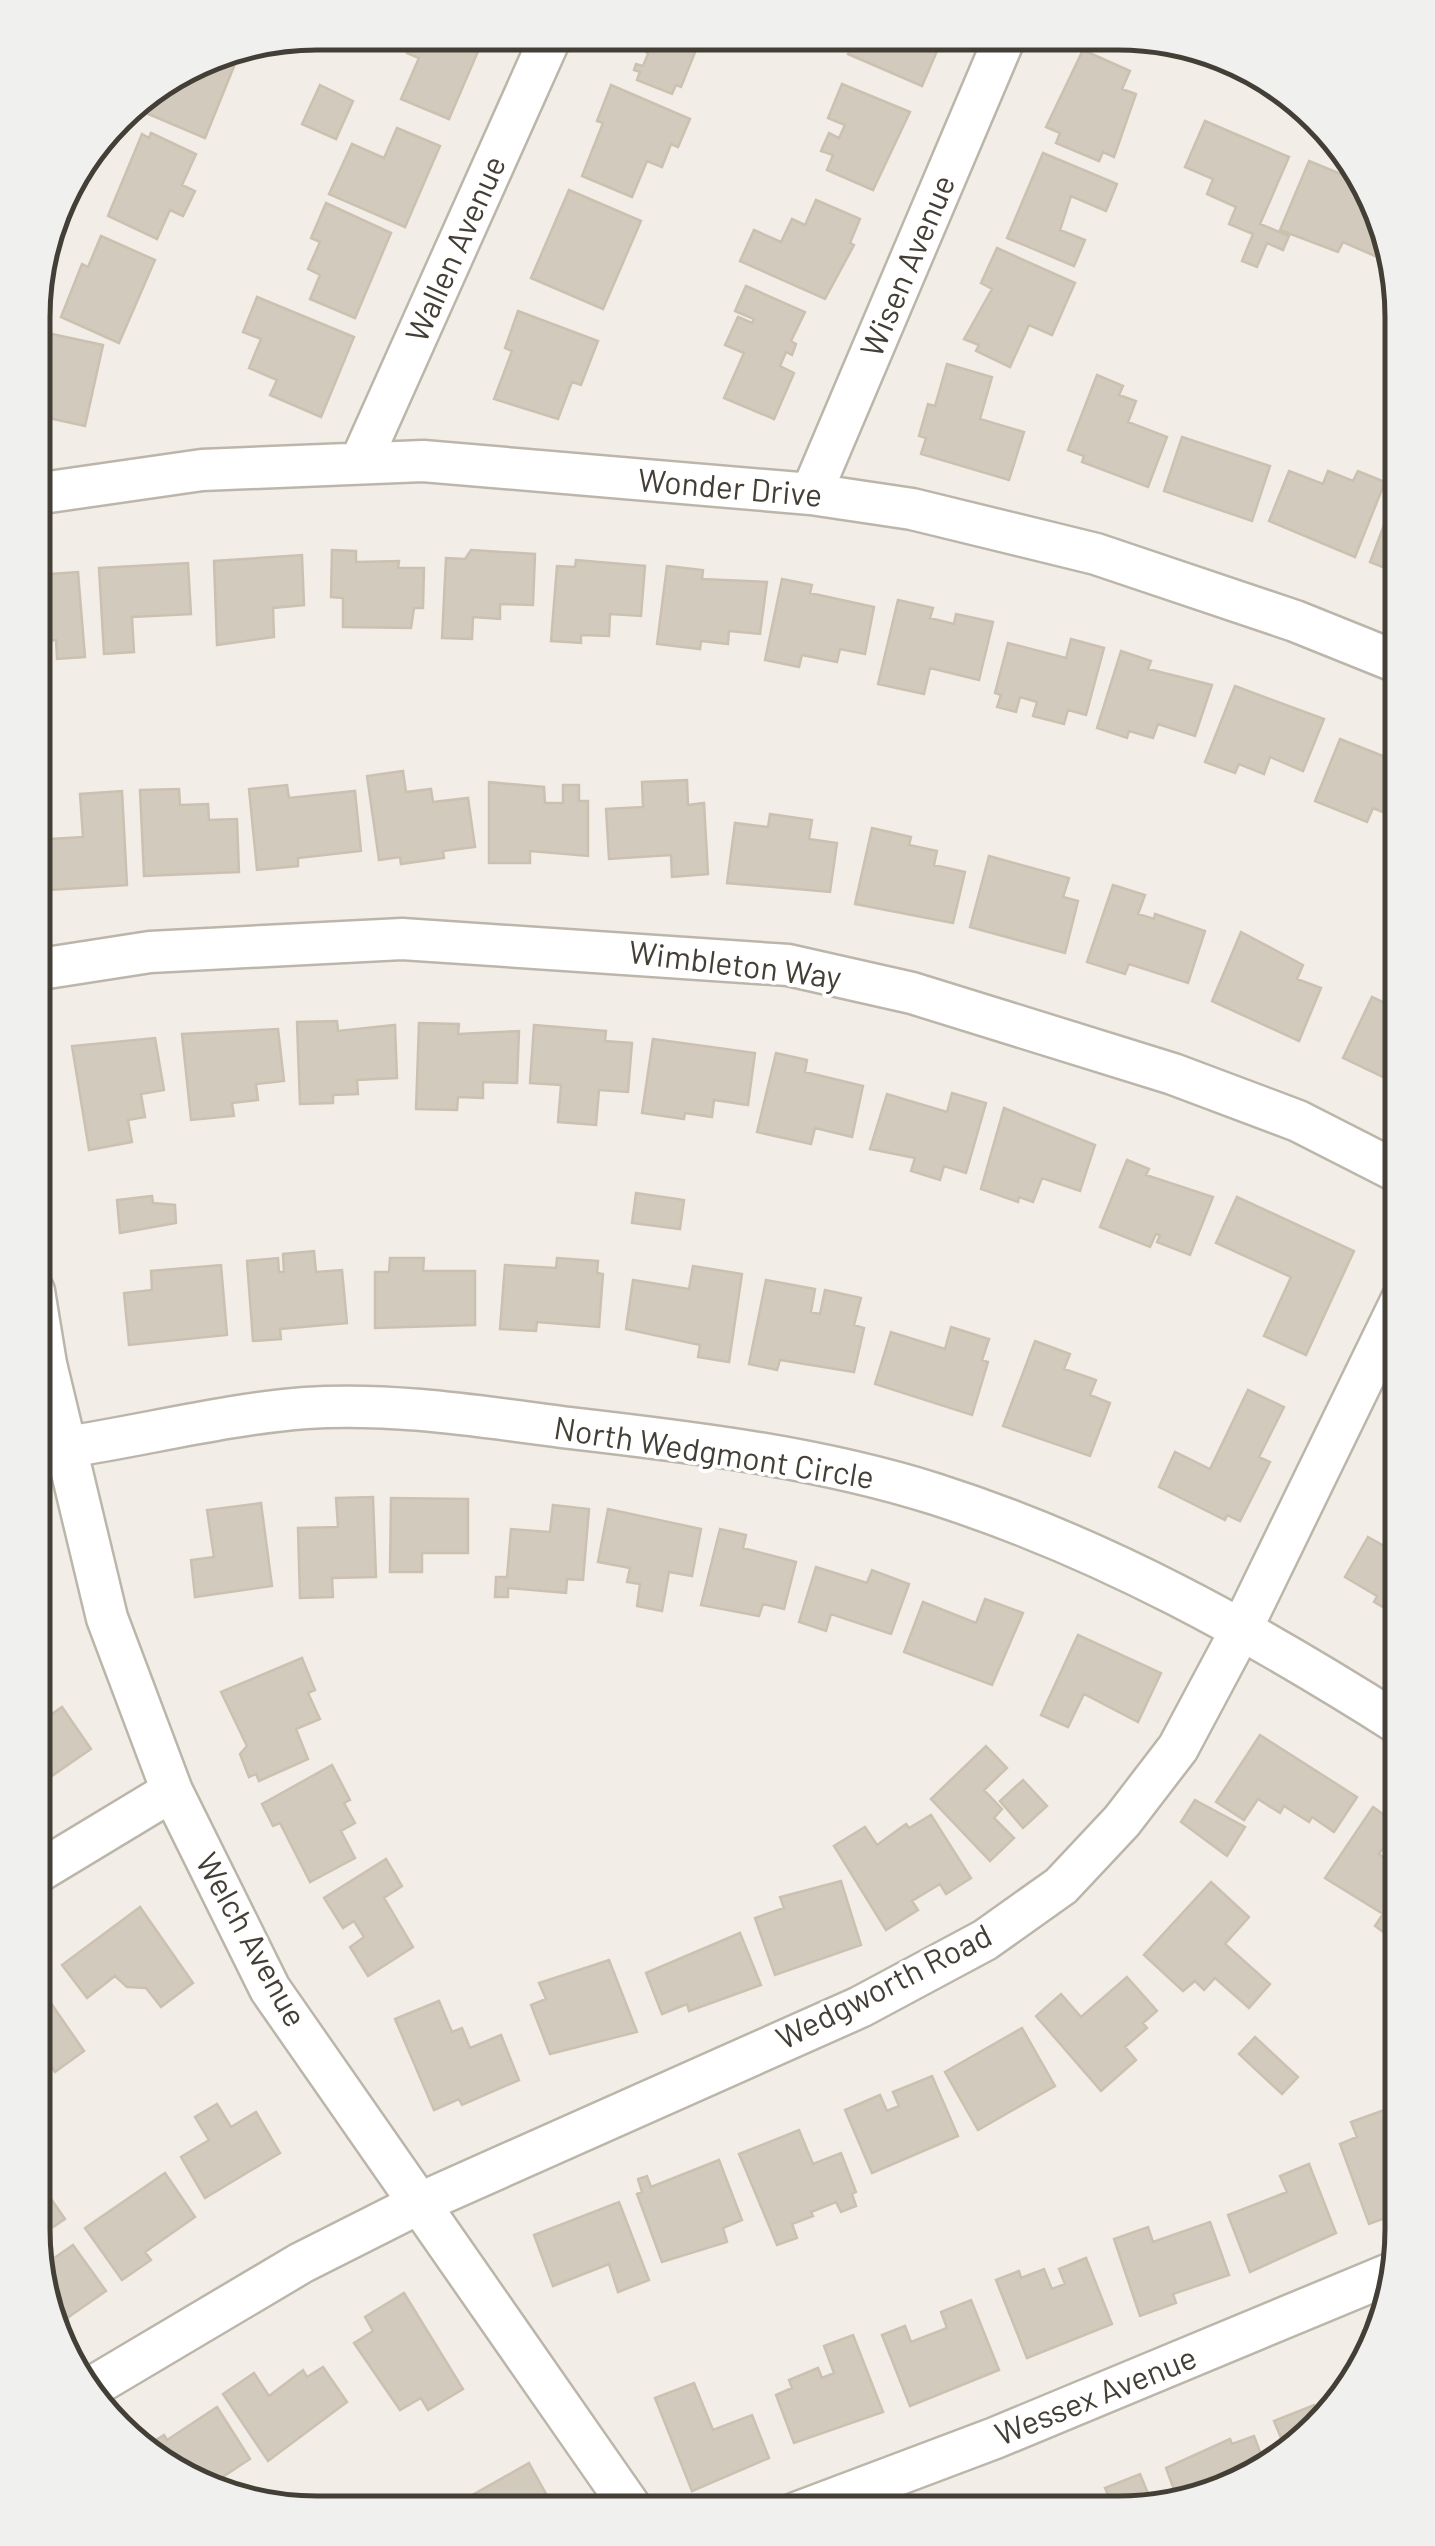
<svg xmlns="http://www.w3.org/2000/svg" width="1435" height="2546" viewBox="0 0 1435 2546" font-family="Barlow,sans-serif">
<rect width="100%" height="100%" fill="#f2eee7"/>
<path fill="#d2cabd" stroke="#ccc1b1" stroke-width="2.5" d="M409,33L485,35L449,119L401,99L419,58L407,53L414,35Z
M652,35H696L693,44L698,45L681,87L676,85L672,94L637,80L640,72L634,70L636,64L643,66L648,54L643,48Z
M856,36H925L921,44L937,51L922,86L848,54Z
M241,49L205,138L146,113L158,85L209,54Z
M1083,50L1130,71L1122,89L1136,94L1114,157L1103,152L1099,161L1056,143L1060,133L1046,127Z
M842,84L910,112L873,190L827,170L833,155L821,151L829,133L839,138L845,125L828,118Z
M320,85L353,101L336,139L302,124Z
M611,85L690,119L678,147L671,144L662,167L647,161L632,197L582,176L603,123L597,121Z
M1205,121L1289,157L1260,224L1289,236L1283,250L1267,243L1257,267L1242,261L1253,234L1229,224L1236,207L1207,194L1213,179L1185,167Z
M397,128L440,146L405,227L329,194L352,144L384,158Z
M151,133L196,154L182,185L195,191L183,216L170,210L157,239L108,216L142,134L149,138Z
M1043,153L1117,184L1106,211L1071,196L1060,230L1085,240L1074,266L1007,238Z
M1309,161L1358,181L1387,225L1375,256L1343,242L1338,252L1280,230Z
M569,190L641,221L603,309L531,278Z
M816,200L860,219L850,243L854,245L825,299L740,261L754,230L781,242L792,219L805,225Z
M326,203L391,233L355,318L310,299L320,275L308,269L320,242L311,238Z
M101,236L155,260L119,343L61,317L82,264L88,267Z
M997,248L1075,283L1052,335L1029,325L1010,367L976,351L979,345L964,339L992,289L981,283Z
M746,286L805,312L791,341L796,344L792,355L786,352L780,366L794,373L774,419L724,398L744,353L725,345L738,317L752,323L754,319L735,311Z
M257,297L354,337L321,417L270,395L277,380L249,368L261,339L243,332Z
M518,311L598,341L581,385L572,382L558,419L494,399L512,351L505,348Z
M52,334L103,345L85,426L35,415Z
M947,364L992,377L980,419L1024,432L1009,480L921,454L926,438L919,436L928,404L935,406Z
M1097,375L1123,386L1119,395L1136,401L1128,422L1167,437L1148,487L1082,462L1084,456L1068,450Z
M1182,437L1270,466L1252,521L1164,491Z
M1289,471L1323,484L1328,471L1353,481L1358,471L1385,482L1355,557L1269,521Z
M1392,504L1402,508L1400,574L1370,562Z
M332,550L356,551V562L399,561L398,568H424L423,608H414L411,628L343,627V598L331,597Z
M471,550L535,554L533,605L500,604V619L473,617L472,639L442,638L446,558L465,559Z
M302,555L304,605L273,608L274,637L217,645L214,561Z
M576,560L645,566L641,616L610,614L609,636L581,635V643L551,641L557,566L575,567Z
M188,563L191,614L132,617L134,652L104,654L99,568Z
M667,566L703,570L702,579L767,582L760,634L729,631L728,644L701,641L700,649L657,644Z
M78,572L85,657L57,659L56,640L35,641V575Z
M782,579L812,585L810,593L874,607L865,654L840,649L837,662L802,655L799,667L765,660Z
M898,600L933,608L930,618L954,624L956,614L993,622L979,680L930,668L924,694L878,684Z
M1071,639L1104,648L1086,715L1068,710L1064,724L1033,716L1037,702L1020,697L1016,712L997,707L1001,695L995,693L1008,643L1066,658Z
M1121,651L1151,661L1148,669L1212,685L1195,736L1158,724L1153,738L1129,731L1127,738L1097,728Z
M1235,686L1324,719L1303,771L1270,757L1264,774L1239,764L1235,773L1205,762Z
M1340,739L1393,760L1397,747L1402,749V820L1373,808L1367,822L1315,801Z
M403,771L406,792L431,789L433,802L468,798L475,847L443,851L444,858L401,864L400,857L379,860L367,776Z
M687,780L688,805L704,803L708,874L672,877L671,855L609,859L606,809L643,807L642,782Z
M489,782L544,787L545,803H563V785H579V801H588V856L530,851V863H489Z
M287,785L289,798L355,791L361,851L298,858V866L257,870L249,789Z
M179,789L180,805L208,804L209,820L237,819L239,872L144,876L140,790Z
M122,791L127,885L34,891V840L83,837L80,794Z
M770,814L812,820L809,839L837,843L830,892L727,883L735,823L768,827Z
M872,828L911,837L909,845L937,851L934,865L965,872L953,923L855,904Z
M989,856L1069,878L1063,897L1078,901L1065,953L970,927Z
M1113,885L1145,895L1138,914L1154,919L1155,914L1205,931L1188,983L1129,964L1125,974L1087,962Z
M1241,932L1303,965L1297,979L1321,988L1299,1041L1212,1001Z
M1372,997L1398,1009L1392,1022L1402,1027V1086L1343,1058Z
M337,1021L338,1031L395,1025L397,1078L357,1080L358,1094L333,1095V1103L300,1104L297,1022Z
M419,1023L459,1024L458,1034L519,1031L517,1083L483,1082V1098L458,1097L457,1110L416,1109Z
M534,1025L606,1031L605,1041L632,1043L628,1092L599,1090L596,1125L558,1122L561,1085L530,1083Z
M278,1029L284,1081L256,1084L258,1100L232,1103L234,1116L191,1120L182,1034Z
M155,1038L164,1090L141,1094L145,1117L128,1120L132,1142L89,1150L72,1046Z
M653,1039L755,1053L748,1105L714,1100L712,1117L685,1113L684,1119L642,1113Z
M776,1053L807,1060L805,1072L863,1086L852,1137L815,1128L811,1144L757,1132Z
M952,1093L986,1103L966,1173L944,1166L940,1180L911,1171L915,1158L870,1149L887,1094L947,1112Z
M1004,1108L1095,1145L1080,1191L1042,1178L1033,1202L1019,1197L1018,1202L981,1189Z
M1127,1160L1149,1169L1146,1175L1213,1197L1190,1255L1157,1242L1160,1235L1156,1234L1150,1247L1100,1227Z
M636,1193L684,1200L680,1229L632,1223Z
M152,1196L153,1203L175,1205L176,1223L120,1233L117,1200Z
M1237,1197L1354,1251L1306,1355L1264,1336L1291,1277L1216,1243Z
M314,1251L316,1272L342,1270L347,1323L280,1329L281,1339L253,1341L247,1261L278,1258L279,1272H284L283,1254Z
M390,1258H424L423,1271H475V1325L375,1328V1272H389Z
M557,1258L598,1261L597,1273L603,1274L599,1327L537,1322L536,1331L500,1329L505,1265L556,1268Z
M221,1265L227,1335L129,1345L124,1293L152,1290L151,1271Z
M693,1266L742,1274L729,1362L698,1357L700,1345L626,1329L633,1280L689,1289Z
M766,1280L815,1289L811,1312L820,1314L825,1290L861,1298L854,1325L864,1328L854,1372L780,1360L777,1370L749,1364Z
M951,1327L989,1339L982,1360L988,1362L972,1415L875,1384L891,1332L945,1349Z
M1035,1341L1070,1354L1064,1369L1096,1380L1090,1395L1110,1403L1090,1456L1003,1426Z
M1248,1390L1284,1407L1259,1457L1270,1462L1240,1521L1227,1515L1225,1520L1159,1487L1175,1452L1210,1469Z
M373,1497L376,1577L332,1578L333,1597L300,1598L298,1528L338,1527L336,1498Z
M391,1498L468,1499V1553H422V1572H390Z
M261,1503L272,1586L195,1597L191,1560L214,1557L207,1510Z
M553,1505L589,1509L583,1580L567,1579L566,1593L508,1588V1597H495L496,1577H507L511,1529L550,1532Z
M608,1509L701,1529L692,1576L669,1572L662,1611L637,1606L640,1584L627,1582L630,1568L598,1562Z
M720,1529L746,1535L743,1548L796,1562L784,1609L763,1604L759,1616L701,1605Z
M1368,1537L1402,1556L1399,1616L1374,1602L1377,1596L1345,1577Z
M816,1567L867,1583L872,1570L909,1584L891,1634L831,1614L826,1631L799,1622Z
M33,1590L43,1627L33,1630Z
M985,1599L1023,1613L992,1685L904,1652L923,1602L976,1623Z
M1078,1635L1161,1673L1138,1722L1084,1694L1068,1727L1041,1715Z
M302,1658L315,1690L308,1693L320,1719L296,1729L308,1759L259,1781L256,1774L249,1777L240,1754L247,1746L221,1692Z
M62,1707L91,1749L33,1789V1727Z
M1260,1735L1357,1797L1334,1832L1312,1817L1309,1822L1284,1806L1280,1813L1258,1799L1244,1820L1216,1802Z
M986,1746L1007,1768L984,1790L1002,1809L994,1818L1014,1838L990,1861L931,1799Z
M332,1765L350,1800L344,1803L355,1823L341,1831L355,1858L310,1882L280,1823L273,1826L262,1804Z
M1023,1780L1047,1806L1023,1828L1000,1801Z
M1195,1800L1245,1827L1227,1856L1181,1822Z
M1373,1807L1399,1825L1379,1854L1402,1870V1933L1396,1941L1375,1926L1383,1914L1325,1878Z
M931,1815L971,1878L946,1894L940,1884L912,1901L918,1910L886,1930L834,1846L865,1827L877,1845L906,1824L909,1828Z
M386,1859L402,1886L384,1898L413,1947L368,1976L350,1947L364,1937L354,1921L343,1928L324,1898Z
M841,1881L861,1945L775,1975L755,1918L784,1908L780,1897Z
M1211,1882L1249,1917L1225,1944L1270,1984L1249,2008L1215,1978L1204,1990L1195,1981L1183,1991L1144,1955Z
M140,1907L193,1983L161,2007L146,1988L127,1987L115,1976L87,1998L62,1965Z
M740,1933L761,1985L689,2011L687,2004L662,2014L646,1973Z
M609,1960L637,2032L550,2054L531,2005L546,1999L539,1983Z
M1127,1977L1157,2011L1143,2023L1147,2028L1125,2047L1136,2060L1101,2091L1036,2016L1061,1994L1081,2017Z
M39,1986L84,2051L55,2072L38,2047L33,2051V1990Z
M439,2001L452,2032L462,2028L470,2048L501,2035L519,2080L462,2105L459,2099L434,2110L395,2019Z
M1022,2028L1055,2086L978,2130L945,2072Z
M1255,2037L1298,2077L1282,2094L1239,2054Z
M932,2076L958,2136L872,2173L845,2110L880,2095L887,2111L899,2106L893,2092Z
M217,2104L231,2127L256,2112L280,2153L205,2198L181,2157L209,2140L195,2117Z
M1398,2105L1402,2167L1386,2172L1402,2212L1369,2224L1340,2144L1357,2137L1351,2122Z
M799,2130L813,2164L841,2153L856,2192L852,2194L856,2206L841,2212L836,2202L811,2212L813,2216L792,2224L797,2238L777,2245L739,2154Z
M719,2160L742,2220L723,2228L727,2242L662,2262L637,2194L642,2192L638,2179L647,2176L651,2187Z
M1309,2164L1336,2233L1250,2272L1228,2215L1287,2192L1280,2176Z
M33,2173L65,2219L40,2236L33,2225Z
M165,2173L195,2217L145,2252L151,2260L122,2280L85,2228Z
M619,2202L649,2280L618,2292L609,2264L553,2286L534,2235Z
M1210,2222L1229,2275L1173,2294L1176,2303L1140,2316L1114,2239L1148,2227L1153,2242Z
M73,2245L106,2291L53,2328L37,2254L44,2265Z
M1086,2258L1112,2324L1027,2358L996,2280L1019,2271L1021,2278L1044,2269L1052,2289L1065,2284L1059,2269Z
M404,2293L463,2389L428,2410L421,2398L400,2410L354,2343L373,2331L365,2317Z
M971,2300L999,2370L910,2406L882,2335L905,2326L911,2342L947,2328L941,2312Z
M853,2335L883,2412L794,2443L776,2395L792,2388L789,2380L818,2368L822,2378L834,2373L824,2346Z
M323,2367L347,2402L268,2461L223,2394L254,2373L269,2396L303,2370L307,2377Z
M694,2383L713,2430L752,2415L769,2458L692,2491L655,2398Z
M1314,2405L1320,2419L1284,2445L1274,2421Z
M217,2407L250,2459L215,2482L142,2449L164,2435L167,2440Z
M1254,2436L1263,2460L1210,2498L1179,2503L1166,2468L1230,2439L1232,2444Z
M529,2463L556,2512H457L453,2506Z
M1140,2474L1154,2508L1118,2513H1039L1074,2499L1078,2510L1109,2497L1105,2488Z"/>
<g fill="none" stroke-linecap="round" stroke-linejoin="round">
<defs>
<path id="minor" d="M360,463L552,34
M35,494L202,470L423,461L811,494L912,509L1096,554L1295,621L1402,664
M811,494L1005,37
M34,970L150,952L402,939L788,965L912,993L1173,1074L1298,1121L1402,1174
M34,1291L46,1364L107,1618L172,1791L270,1989L634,2512
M33,1457L67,1447C145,1435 227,1414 306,1408C393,1402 484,1417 570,1428C692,1442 818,1457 935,1494C1104,1548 1254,1632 1402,1726
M33,1875L172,1791
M92,2387L301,2263L418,2204L860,2007L985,1940L1061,1886L1122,1821L1178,1748L1242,1628L1402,1299
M796,2513L995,2438L1392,2273"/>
</defs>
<use href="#minor" stroke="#bcb6aa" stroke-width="45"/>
<use href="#minor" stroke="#fff" stroke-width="40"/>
</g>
<g text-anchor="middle" stroke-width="8" stroke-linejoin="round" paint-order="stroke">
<g font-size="32" fill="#443f36" stroke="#fff">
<text transform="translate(456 249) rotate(-66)" y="11">Wallen Avenue</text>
<text transform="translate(908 266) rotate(-67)" y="11">Wisen Avenue</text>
<text transform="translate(730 488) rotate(5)" y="11">Wonder Drive</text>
<text transform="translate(735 965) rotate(7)" y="11">Wimbleton Way</text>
<text transform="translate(714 1453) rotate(9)" y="11">North Wedgmont Circle</text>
<text transform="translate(251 1940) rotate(61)" y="11">Welch Avenue</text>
<text transform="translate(884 1987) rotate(-27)" y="11">Wedgworth Road</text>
<text transform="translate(1096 2396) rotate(-22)" y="11">Wessex Avenue</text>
</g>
</g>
<path d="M0 0H1435V2546H0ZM317 50H1118A267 267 0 0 1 1385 317V2229A267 267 0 0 1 1118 2496H317A267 267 0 0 1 50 2229V317A267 267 0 0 1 317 50Z" fill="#f0f0ef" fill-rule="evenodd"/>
<path fill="none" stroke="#443f36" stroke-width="5" d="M317 50H1118A267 267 0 0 1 1385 317V2229A267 267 0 0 1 1118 2496H317A267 267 0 0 1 50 2229V317A267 267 0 0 1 317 50Z"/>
</svg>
